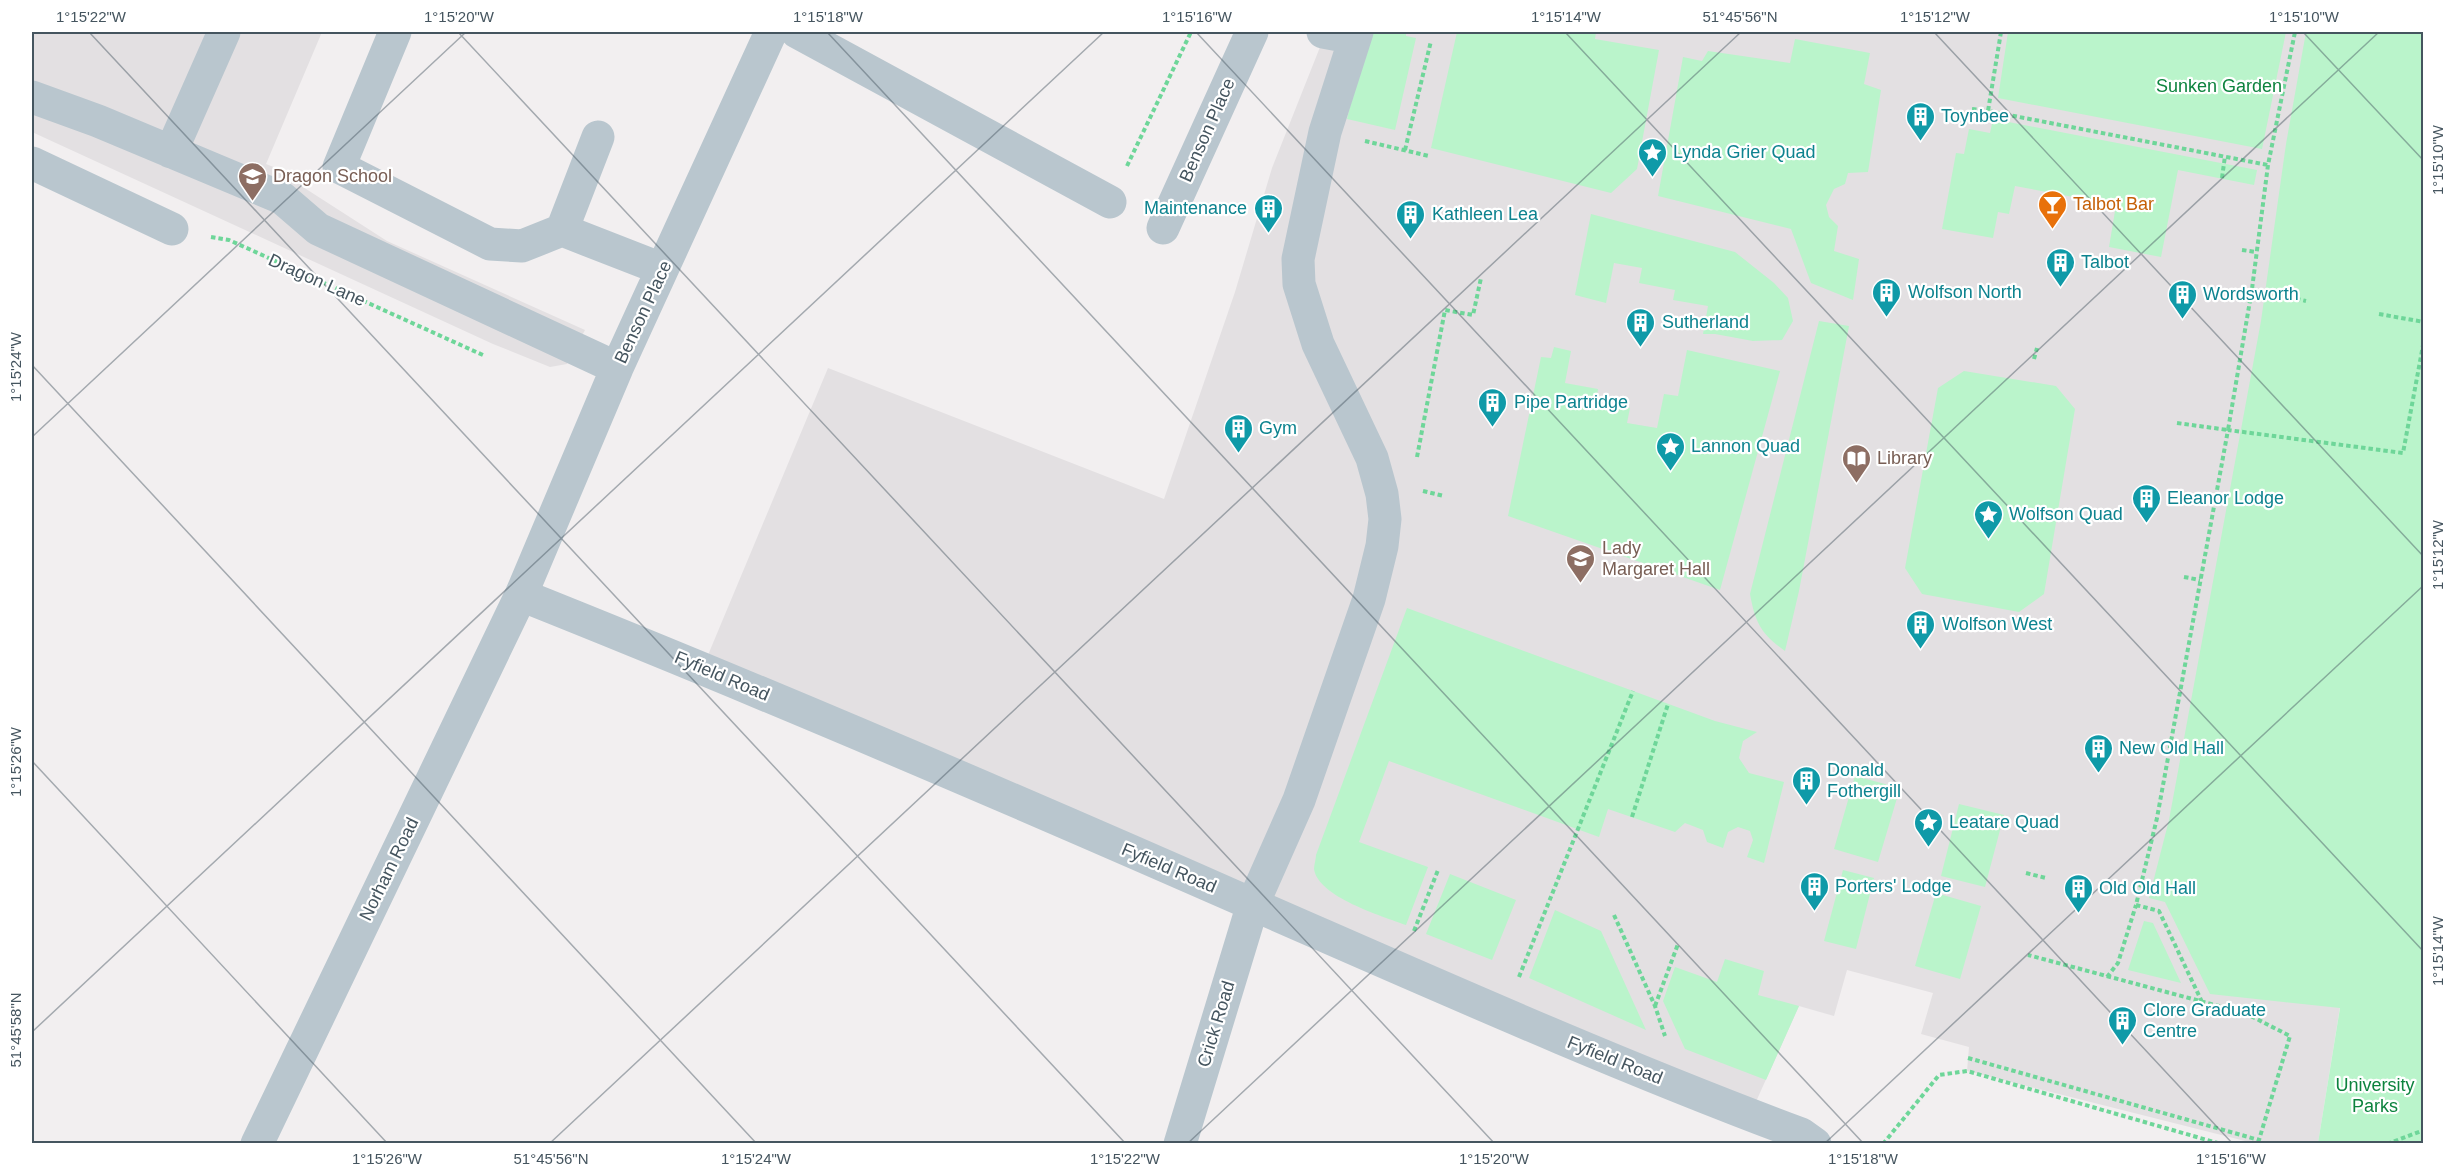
<svg xmlns="http://www.w3.org/2000/svg" width="2455" height="1175" viewBox="0 0 2455 1175" font-family="Helvetica,sans-serif">
<rect width="100%" height="100%" fill="#f2eff0"/>
<path fill="#e3e0e2" d="M32,32H322L266,164L306,180L303,187L387,241L585,330L567,364L550,367L493,344L32,132Z
M1326,32H2423L2340,1007L2318,1143H2253L1967,1071L1969,1047L1921,1034L1933,993L1847,970L1834,1016L1799,1006L1750,1115L703,667L828,368L1164,499L1235,292L1272,168Z"/>
<path fill="#baf4cb" d="M1368,32H1406V36L1416,38L1395,130L1347,119Z
M1457,32H1596L1595,39L1659,50L1637,169L1611,193L1431,148Z
M2008,32H2286L2262,149L1998,98Z
M2306,32H2423V1143H2318L2340,1008L2210,994L2165,902L2149,898L2169,820L2261,321L2286,144Z
M1795,39L1870,53L1864,84L1881,90L1868,172L1848,173L1845,184L1834,189L1826,205L1829,217L1838,226L1834,251L1859,259L1853,300L1811,283L1791,229L1658,196L1683,57L1702,61L1708,51L1790,63Z
M1993,119L2257,170L2254,185L2178,170L2161,257L2109,247L2116,205L2015,186L2009,214L1998,212L1993,238L1942,229L1956,153L1964,154L1969,129L1990,133Z
M1591,214L1735,252L1774,283L1788,298L1793,321L1782,340L1753,341L1715,334H1703L1708,306L1673,300L1675,290L1639,283L1642,268L1614,263L1606,303L1575,295Z
M1819,321L1849,326L1799,591L1785,651C1761,634 1755,622 1750,594Z
M1554,347L1571,351L1565,383L1598,389L1596,401L1630,408L1627,423L1657,428L1664,394L1678,396L1687,350L1780,371L1720,590L1508,516L1541,357L1551,358Z
M1964,371L2056,386L2075,409L2044,594L2019,612L1922,594L1905,568L1938,388Z
M1407,608L1715,721L1757,732L1743,741L1739,758L1749,773L1784,782L1764,863L1747,857L1753,840L1750,831L1738,827L1728,832L1723,848L1707,842L1703,830L1685,823L1675,832L1608,809L1599,837L1389,761L1359,842L1428,867L1406,925C1382,916 1318,897 1314,869C1314,865 1316,859 1316,855Z
M1855,776L1900,788L1878,862L1834,849Z
M1959,804L2004,815L1985,887L1941,876Z
M1843,870L1874,878L1856,949L1824,941Z
M1450,874L1516,900L1492,960L1426,934Z
M1936,893L1981,906L1960,979L1915,966Z
M1555,910L1601,931L1646,1030L1529,978Z
M2144,921L2153,923L2181,983L2128,970Z
M1725,959L1764,971L1758,995L1799,1006L1766,1080L1685,1049L1663,1001L1675,967L1717,982Z"/>
<g fill="none" stroke-linecap="round" stroke-linejoin="round">
<path stroke="#6ed699" stroke-width="4" stroke-dasharray="4.5 3" stroke-linecap="butt" d="M2001,32L1988,111L2268,165
M1972,109L1988,111
M1365,141L1429,156
M1405,150L1431,41
M1127,166L1191,32
M2222,178L2225,156
M211,237L229,240L485,356
M2242,250L2256,252
M2252,289L2306,301
M2379,314L2424,322
M2034,359L2037,348
M2177,423L2228,430L2252,289L2268,165L2295,32
M1417,457L1445,310L1473,315L1481,278
M1423,491L1444,496
M2184,577L2200,580
M1632,817L1668,704
M2026,873L2046,878
M1614,915L1655,1006L1665,1036
M1414,931L1438,870
M1519,977L1633,691
M2107,977L2118,963L2136,905
M2202,1002L2159,911L2136,905L2157,818L2228,430L2403,453L2424,340
M1655,1006L1678,944
M1968,1058L2259,1140L2290,1036L2245,1013L2028,955
M1883,1144L1939,1075L1967,1071L2221,1144
M2387,1144L2424,1130"/>
<path stroke="#b9c6ce" stroke-width="33" d="M395,32L339,167L490,244L522,246L562,230L662,269
M797,32L1110,202
M1323,32L1355,38
M32,97L98,121L282,198L318,229L617,368
M171,152L224,32
M32,163L172,229
M1163,228L1252,32
M562,230L598,137
M521,595C767,693 1011,798 1254,905C1435,984 1616,1065 1801,1134L1815,1144
M257,1144L521,595L617,368L771,32
M1180,1144L1253,904L1299,800L1369,599L1382,546L1385,519L1382,494L1372,458L1318,344L1299,284L1298,259L1325,132L1357,32"/>
</g>
<path fill="none" stroke="#45555f" stroke-width="1.5" stroke-opacity="0.45" d="M89,32L1126,1144M458,32L1495,1144M827,32L1864,1144M1196,32L2233,1144M1565,32L2424,952M1934,32L2424,557M2303,32L2424,161M32,365L757,1144M32,437L466,32M32,761L388,1144M32,1032L1104,32M549,1144L1741,32M1187,1144L2379,32M1824,1144L2424,585"/>
<defs>
<symbol id="building-pin" viewBox="-11 -11 22 30"><path d="M0 17L-7.5 6A9.5 9.5 0 1 1 7.5 6Z" fill="#0f9aa8" stroke="#fff"/><path d="M-4-6H4V6H1V3H-1V6H-4ZM-2.5-4.3h1.7v1.8h-1.7ZM.8-4.3h1.7v1.8H.8ZM-2.5-1h1.7V.8h-1.7ZM.8-1h1.7V.8H.8Z" fill="#fff"/></symbol>
<symbol id="sight-pin" viewBox="-11 -11 22 30"><path d="M0 17L-7.5 6A9.5 9.5 0 1 1 7.5 6Z" fill="#0f9aa8" stroke="#fff"/><path d="M0-6L1.8-2.2L6-1.7L2.9 1.2L3.7 5.4L0 3.3L-3.7 5.4L-2.9 1.2L-6-1.7L-1.8-2.2Z" fill="#fff"/></symbol>
<symbol id="school-pin" viewBox="-11 -11 22 30"><path d="M0 17L-7.5 6A9.5 9.5 0 1 1 7.5 6Z" fill="#8d6e63" stroke="#fff"/><path d="M0-5L7-2L0 1L-7-2ZM-4 1L0 2.5L4 1V4Q0 6-4 4Z" fill="#fff"/></symbol>
<symbol id="bar-pin" viewBox="-11 -11 22 30"><path d="M0 17L-7.5 6A9.5 9.5 0 1 1 7.5 6Z" fill="#e8710a" stroke="#fff"/><path d="M-6-5H6L.8 .8V4.5H3.5V6h-7V4.5H-.8V.8Z" fill="#fff"/></symbol>
<symbol id="library-pin" viewBox="-11 -11 22 30"><path d="M0 17L-7.5 6A9.5 9.5 0 1 1 7.5 6Z" fill="#8d6e63" stroke="#fff"/><path d="M-6-4Q-3-5.5-.7-3.5V5Q-3 3-6 4ZM6-4Q3-5.5 .7-3.5V5Q3 3 6 4Z" fill="#fff"/></symbol>
<symbol id="university-pin" viewBox="-11 -11 22 30"><path d="M0 17L-7.5 6A9.5 9.5 0 1 1 7.5 6Z" fill="#8d6e63" stroke="#fff"/><path d="M0-5L7-2L0 1L-7-2ZM-4 1L0 2.5L4 1V4Q0 6-4 4Z" fill="#fff"/></symbol>
</defs>
<g fill-rule="evenodd">
<use href="#building-pin" x="1904" y="100" width="33" height="45"/>
<use href="#sight-pin" x="1636" y="136" width="33" height="45"/>
<use href="#school-pin" x="236" y="160" width="33" height="45"/>
<use href="#bar-pin" x="2036" y="188" width="33" height="45"/>
<use href="#building-pin" x="1252" y="192" width="33" height="45"/>
<use href="#building-pin" x="1394" y="198" width="33" height="45"/>
<use href="#building-pin" x="2044" y="246" width="33" height="45"/>
<use href="#building-pin" x="1870" y="276" width="33" height="45"/>
<use href="#building-pin" x="2166" y="278" width="33" height="45"/>
<use href="#building-pin" x="1624" y="306" width="33" height="45"/>
<use href="#building-pin" x="1476" y="386" width="33" height="45"/>
<use href="#building-pin" x="1222" y="412" width="33" height="45"/>
<use href="#sight-pin" x="1654" y="430" width="33" height="45"/>
<use href="#library-pin" x="1840" y="442" width="33" height="45"/>
<use href="#building-pin" x="2130" y="482" width="33" height="45"/>
<use href="#sight-pin" x="1972" y="498" width="33" height="45"/>
<use href="#university-pin" x="1564" y="542" width="33" height="45"/>
<use href="#building-pin" x="1904" y="608" width="33" height="45"/>
<use href="#building-pin" x="2082" y="732" width="33" height="45"/>
<use href="#building-pin" x="1790" y="764" width="33" height="45"/>
<use href="#sight-pin" x="1912" y="806" width="33" height="45"/>
<use href="#building-pin" x="1798" y="870" width="33" height="45"/>
<use href="#building-pin" x="2062" y="872" width="33" height="45"/>
<use href="#building-pin" x="2106" y="1004" width="33" height="45"/>
</g>
<g text-anchor="middle" stroke-width="4.5" stroke-linejoin="round" paint-order="stroke">
<g font-size="18" fill="#0d833e" stroke="#fff">
<text x="2219" y="92">Sunken Garden</text>
<text x="2375" y="1091">University<tspan x="2375" dy="21">Parks</tspan></text>
</g>
<g font-size="18" fill="#0d838f" stroke="#fff" text-anchor="start">
<text x="1941" y="122">Toynbee</text>
<text x="1673" y="158">Lynda Grier Quad</text>
<text x="1247" y="214" text-anchor="end">Maintenance</text>
<text x="1432" y="220">Kathleen Lea</text>
<text x="2081" y="268">Talbot</text>
<text x="1908" y="298">Wolfson North</text>
<text x="2203" y="300">Wordsworth</text>
<text x="1662" y="328">Sutherland</text>
<text x="1514" y="408">Pipe Partridge</text>
<text x="1259" y="434">Gym</text>
<text x="1691" y="452">Lannon Quad</text>
<text x="2167" y="504">Eleanor Lodge</text>
<text x="2009" y="520">Wolfson Quad</text>
<text x="1942" y="630">Wolfson West</text>
<text x="2119" y="754">New Old Hall</text>
<text x="1827" y="776">Donald<tspan x="1827" dy="21">Fothergill</tspan></text>
<text x="1949" y="828">Leatare Quad</text>
<text x="1835" y="892">Porters' Lodge</text>
<text x="2099" y="894">Old Old Hall</text>
<text x="2143" y="1016">Clore Graduate<tspan x="2143" dy="21">Centre</tspan></text>
</g>
<g font-size="18" fill="#45555f" stroke="#fff">
<text transform="translate(1207 130) rotate(-66)" y="6">Benson Place</text>
<text transform="translate(317 280) rotate(24)" y="6">Dragon Lane</text>
<text transform="translate(643 312) rotate(-65)" y="6">Benson Place</text>
<text transform="translate(722 676) rotate(23)" y="6">Fyfield Road</text>
<text transform="translate(1169 868) rotate(23)" y="6">Fyfield Road</text>
<text transform="translate(389 869) rotate(-64)" y="6">Norham Road</text>
<text transform="translate(1216 1024) rotate(-73)" y="6">Crick Road</text>
<text transform="translate(1615 1060) rotate(22)" y="6">Fyfield Road</text>
</g>
<g font-size="18" fill="#785e54" stroke="#fff" text-anchor="start">
<text x="273" y="182">Dragon School</text>
<text x="1877" y="464">Library</text>
<text x="1602" y="554">Lady<tspan x="1602" dy="21">Margaret Hall</tspan></text>
</g>
<g font-size="18" fill="#c56008" stroke="#fff" text-anchor="start">
<text x="2073" y="210">Talbot Bar</text>
</g>
</g>
<rect width="2455" height="1175" fill="none" stroke="#ffffff" stroke-width="66"/>
<rect x="33" y="33" width="2389" height="1109" fill="none" stroke="#45555f" stroke-width="2"/>
<g font-size="15" text-anchor="middle" fill="#45555f">
<text x="91" y="22">1°15'22"W</text>
<text x="459" y="22">1°15'20"W</text>
<text x="828" y="22">1°15'18"W</text>
<text x="1197" y="22">1°15'16"W</text>
<text x="1566" y="22">1°15'14"W</text>
<text x="1740" y="22">51°45'56"N</text>
<text x="1935" y="22">1°15'12"W</text>
<text x="2304" y="22">1°15'10"W</text>
<text transform="translate(2438 160) rotate(-90)" y="5">1°15'10"W</text>
<text transform="translate(16 367) rotate(-90)" y="5">1°15'24"W</text>
<text transform="translate(2438 555) rotate(-90)" y="5">1°15'12"W</text>
<text transform="translate(16 762) rotate(-90)" y="5">1°15'26"W</text>
<text transform="translate(2438 951) rotate(-90)" y="5">1°15'14"W</text>
<text transform="translate(16 1030) rotate(-90)" y="5">51°45'58"N</text>
<text x="387" y="1164">1°15'26"W</text>
<text x="551" y="1164">51°45'56"N</text>
<text x="756" y="1164">1°15'24"W</text>
<text x="1125" y="1164">1°15'22"W</text>
<text x="1494" y="1164">1°15'20"W</text>
<text x="1863" y="1164">1°15'18"W</text>
<text x="2231" y="1164">1°15'16"W</text>
</g>
</svg>
